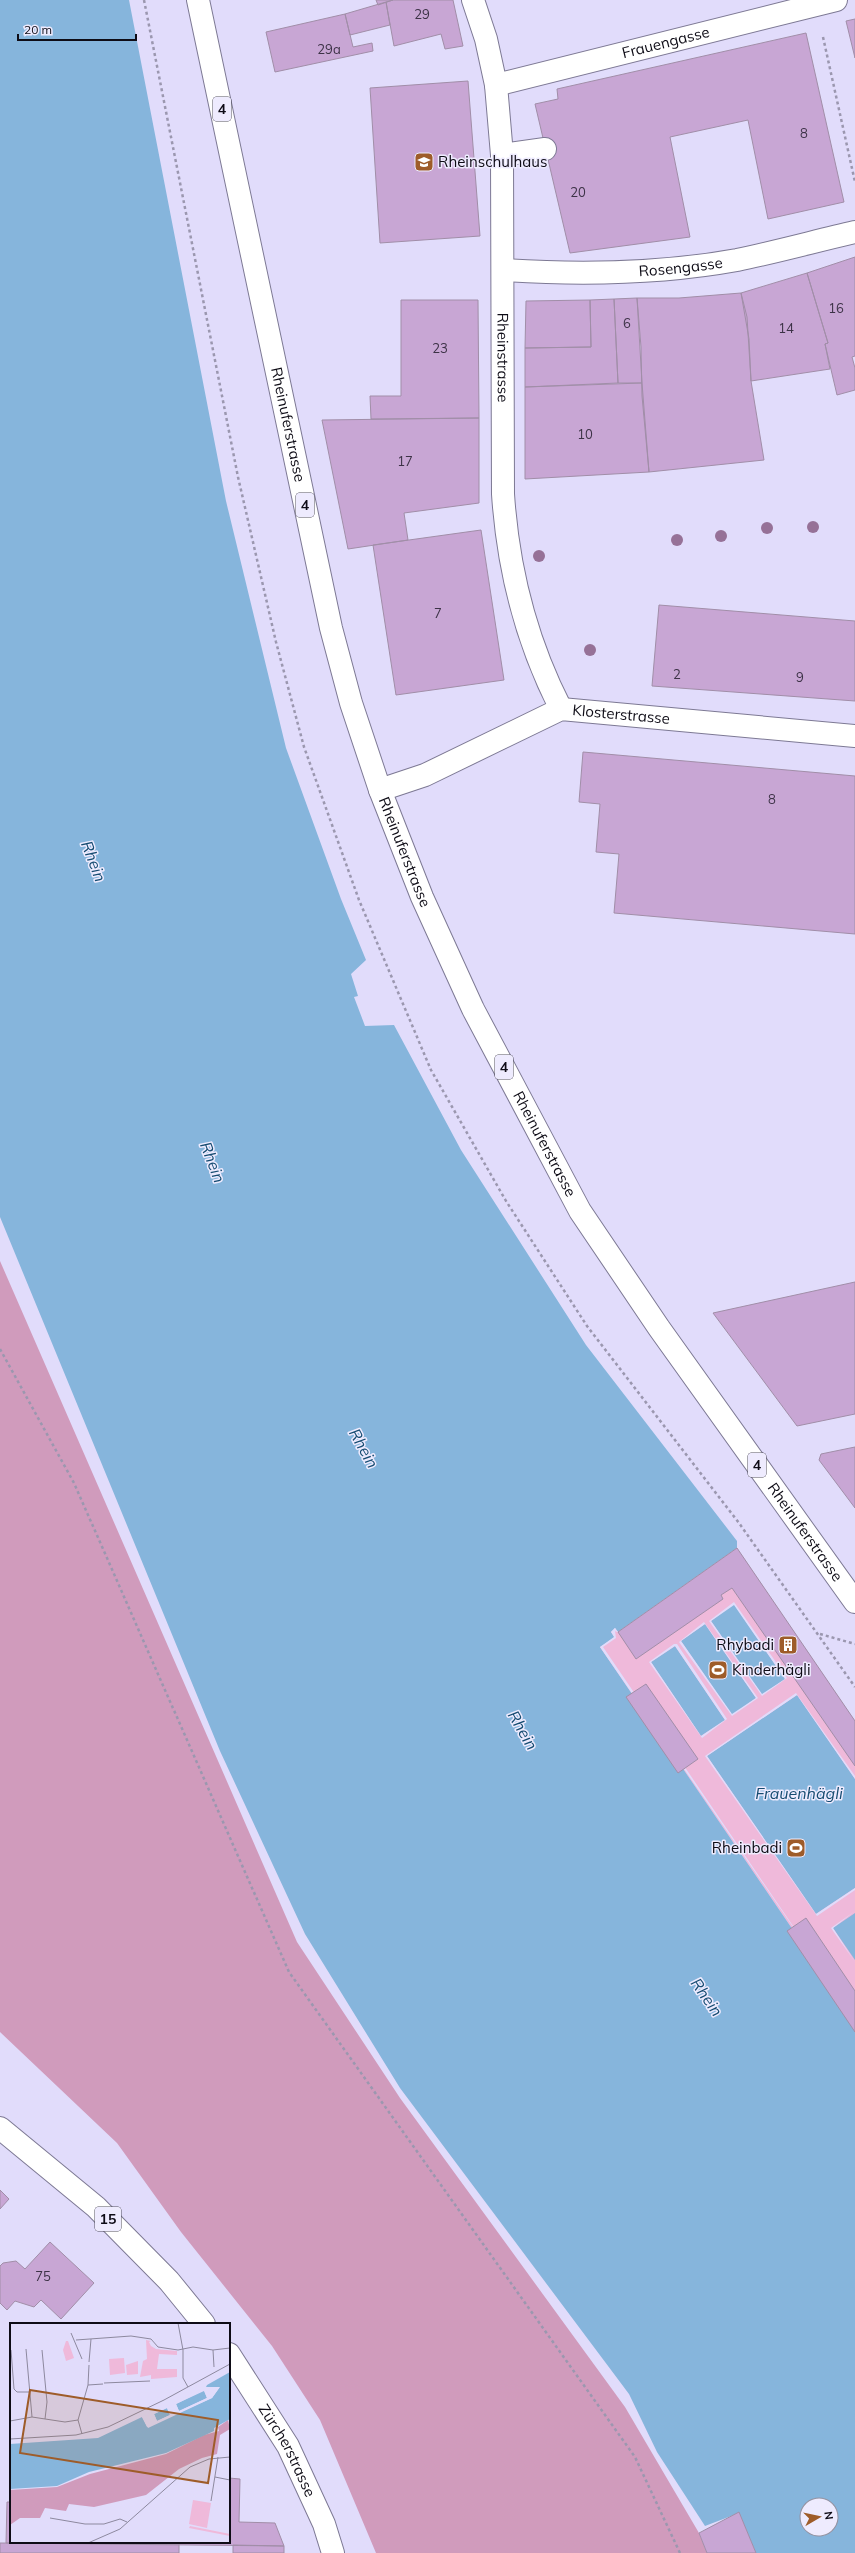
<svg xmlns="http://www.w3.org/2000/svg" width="855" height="2553" viewBox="0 0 855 2553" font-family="Mulish,sans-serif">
<rect width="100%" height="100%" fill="#e1dcfb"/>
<path fill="#efb9da" d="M737,1548L855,1721V2021L600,1647L611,1632Z"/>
<path fill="#d09bbc" d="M0,1261L297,1942L400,2098L625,2407L699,2533L707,2553H376L320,2420L272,2346L181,2232L117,2143L0,2032Z"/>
<path fill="#86b5dc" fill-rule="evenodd" d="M0,0H129L226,501L286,748L341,899L366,960L351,974L358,996L354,997L365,1026L394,1025L461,1150L586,1345L737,1541V1548L618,1632L615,1628L611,1632L615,1637L600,1647L855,2021V2553H756L739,2513L705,2526L657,2452L629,2394L400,2088L305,1934L220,1751L0,1217ZM807,2505H831V2529H807Z
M734,1604L785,1679L762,1695L711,1621Z
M705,1624L756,1698L732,1715L681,1641Z
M675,1646L725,1720L701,1736L651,1662Z
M797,1695L855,1779V1888L816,1914L707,1756Z
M855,1913V1960L833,1928Z"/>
<path fill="#e1dcfb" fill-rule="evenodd" d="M737,1548L738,1550L619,1633L615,1631L616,1638L603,1647L855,2017L600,1647L614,1637L611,1632L615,1628L618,1632Z
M734,1602L787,1678L762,1696L709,1621ZM734,1605L785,1679L762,1694L711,1621Z
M704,1622L758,1698L732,1716L679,1642ZM705,1624L756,1698L732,1714L681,1641Z
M674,1644H677L727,1719L702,1738L649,1662ZM675,1646L725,1720L701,1736L651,1662Z
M796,1693L855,1776V1779L797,1695L707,1756L816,1914L855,1888V1890L817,1916L705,1756Z
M855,1911L833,1928L855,1962L831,1928Z"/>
<path fill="#c8a6d4" stroke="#a18ea8" d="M376,0H393L378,5Z
M393,0H453L463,46L445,49L441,34L394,46L386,2Z
M386,2L390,25L350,35L345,14Z
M345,14L353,47L372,43L373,51L275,72L266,32Z
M855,19V58L846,21Z
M806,33L844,202L768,219L748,120L670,137L690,237L570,253L535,104L558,99L557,89Z
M468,81L480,236L380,243L370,88Z
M855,257V356L852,357L855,368V390L837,395L825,344L828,343L807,273Z
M807,273L828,343L825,344L830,369L751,381L749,339L741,293Z
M741,293L747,317L751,381L764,460L649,472L642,396L641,347L637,298H679Z
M637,298L642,383H618L614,299Z
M614,299L618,383L525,387V348L591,347L590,300Z
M401,300H478L479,418L371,419L370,396H401Z
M590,300L591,347L525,348L526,301Z
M642,383L649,472L525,479V387Z
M479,418V503L404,513L408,540L348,549L322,420Z
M481,530L504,680L396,695L373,545Z
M659,605L855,621V701L652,686Z
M583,752L855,776V934L614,913L619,854L596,852L600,804L579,802Z
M855,1282V1414L797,1426L713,1313Z
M855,1447V1508L819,1460L821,1454Z
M737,1548L855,1721V1766L732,1588L721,1595L723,1599L636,1659L618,1632Z
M646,1684L698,1759L678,1773L626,1697Z
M806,1918L855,1991V2032L787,1931Z
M0,2190L9,2199L0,2209Z
M50,2242L94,2283L61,2319L41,2300L34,2307L15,2301L7,2310L0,2303V2266L3,2263L16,2261L25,2269Z
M229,2478L240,2479L239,2522L275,2523L284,2546L6,2543L7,2502H11V2542H229Z
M739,2512L756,2553H707L699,2533Z
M0,2543L179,2544V2553H0Z
M233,2545L284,2546V2553H233Z"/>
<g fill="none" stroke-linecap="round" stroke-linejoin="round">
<defs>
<g id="minor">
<path id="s1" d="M473,0L486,39L496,85L502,155L503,494C508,569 526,641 561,709"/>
<path id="s2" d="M496,85L836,0"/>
<path d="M502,155L545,149"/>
<path id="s3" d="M503,270C581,275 660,274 737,260C776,252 816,241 855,232"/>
<path id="s4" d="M380,790L425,775L561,709L855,736"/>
</g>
<g id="major">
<path id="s5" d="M198,0L331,628L351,703L380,790L422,897L473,1009L580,1211L659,1328L855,1602"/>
<path d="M0,2128L96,2207L169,2281L204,2324"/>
<path id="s6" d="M229,2354L288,2446L324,2524L333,2553"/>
</g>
</defs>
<use href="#minor" stroke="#7d7994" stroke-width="24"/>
<use href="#major" stroke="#7d7994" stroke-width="24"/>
<path stroke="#9b97af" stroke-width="2.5" stroke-dasharray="3 3" stroke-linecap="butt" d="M144,0L238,477L276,642L304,747L359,900L431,1070L506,1201L587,1326L739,1523L855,1687
M823,37L855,182
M0,1349L74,1483L289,1972L635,2457L680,2553
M820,1634L855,1644"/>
<use href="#minor" stroke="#fff" stroke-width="22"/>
<use href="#major" stroke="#fff" stroke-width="22"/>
</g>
<g fill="#967197">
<circle cx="813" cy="527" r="6"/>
<circle cx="767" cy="528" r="6"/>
<circle cx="721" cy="536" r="6"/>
<circle cx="677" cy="540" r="6"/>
<circle cx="539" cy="556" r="6"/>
<circle cx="590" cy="650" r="6"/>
</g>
<defs>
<symbol id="school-square" viewBox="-11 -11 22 22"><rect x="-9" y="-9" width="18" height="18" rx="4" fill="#9e5c29" stroke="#eeebfe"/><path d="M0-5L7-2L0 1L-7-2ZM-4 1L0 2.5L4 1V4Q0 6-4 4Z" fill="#fff"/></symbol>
<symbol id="building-square" viewBox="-11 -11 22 22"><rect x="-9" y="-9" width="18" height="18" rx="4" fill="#9e5c29" stroke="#eeebfe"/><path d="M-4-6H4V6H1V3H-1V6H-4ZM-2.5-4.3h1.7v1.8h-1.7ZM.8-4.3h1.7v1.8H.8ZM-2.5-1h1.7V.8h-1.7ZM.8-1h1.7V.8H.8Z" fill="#fff"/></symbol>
<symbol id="stadium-square" viewBox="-11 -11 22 22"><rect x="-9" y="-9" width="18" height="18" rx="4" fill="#9e5c29" stroke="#eeebfe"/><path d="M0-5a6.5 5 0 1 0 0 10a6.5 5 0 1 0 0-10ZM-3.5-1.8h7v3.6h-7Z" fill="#fff"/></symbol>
</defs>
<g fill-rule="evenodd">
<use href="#school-square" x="413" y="151" width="22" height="22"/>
<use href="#building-square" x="777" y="1634" width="22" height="22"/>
<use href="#stadium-square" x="707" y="1659" width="22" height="22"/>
<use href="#stadium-square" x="785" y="1837" width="22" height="22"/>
</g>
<g text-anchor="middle" stroke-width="3" stroke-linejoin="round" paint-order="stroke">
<g font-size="13" fill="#3c3246">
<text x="422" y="19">29</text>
<text x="329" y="54">29a</text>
<text x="804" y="138">8</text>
<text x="578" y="197">20</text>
<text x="836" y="313">16</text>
<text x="627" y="328">6</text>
<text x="786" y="333">14</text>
<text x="440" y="353">23</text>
<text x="585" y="439">10</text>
<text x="405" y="466">17</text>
<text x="438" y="618">7</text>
<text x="677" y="679">2</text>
<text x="800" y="682">9</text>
<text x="772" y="804">8</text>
<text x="43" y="2281">75</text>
</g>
<g fill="#eeebfe" stroke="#514f5c" stroke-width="1">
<rect x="213" y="97" width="18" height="24" rx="3"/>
<rect x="296" y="493" width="18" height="24" rx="3"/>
<rect x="495" y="1055" width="18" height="24" rx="3"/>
<rect x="748" y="1453" width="18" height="24" rx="3"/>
<rect x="95" y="2207" width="26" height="24" rx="3"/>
</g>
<g font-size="14" font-weight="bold" fill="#0e0c16">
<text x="222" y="114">4</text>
<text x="305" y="510">4</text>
<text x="504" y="1072">4</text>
<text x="757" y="1470">4</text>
<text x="108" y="2224">15</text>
</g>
<g font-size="15" fill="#0e0c16" stroke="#eeebfe">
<text dy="5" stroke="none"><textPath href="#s2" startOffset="175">Frauengasse</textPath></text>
<text dy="5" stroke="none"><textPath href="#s3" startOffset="178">Rosengasse</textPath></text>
<text dy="5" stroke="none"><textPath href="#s1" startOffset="361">Rheinstrasse</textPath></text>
<text dy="5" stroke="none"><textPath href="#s5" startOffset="434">Rheinuferstrasse</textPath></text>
<text dy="5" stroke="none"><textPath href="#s4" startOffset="259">Klosterstrasse</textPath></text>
<text dy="5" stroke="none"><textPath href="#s5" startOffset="878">Rheinuferstrasse</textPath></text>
<text dy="5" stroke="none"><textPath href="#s5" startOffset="1202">Rheinuferstrasse</textPath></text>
<text dy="5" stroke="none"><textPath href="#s5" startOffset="1670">Rheinuferstrasse</textPath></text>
<text dy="5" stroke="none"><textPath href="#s6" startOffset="113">Zürcherstrasse</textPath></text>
</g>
<g font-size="15" fill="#0e0c16" stroke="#eeebfe" text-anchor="start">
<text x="438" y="167">Rheinschulhaus</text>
<text x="774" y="1650" text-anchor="end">Rhybadi</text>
<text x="732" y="1675">Kinderhägli</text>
<text x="782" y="1853" text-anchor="end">Rheinbadi</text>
</g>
<g font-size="16" font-style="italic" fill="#154b71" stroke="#eeebfe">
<text transform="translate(94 861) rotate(69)" y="6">Rhein</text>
<text transform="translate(213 1162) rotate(69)" y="6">Rhein</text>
<text transform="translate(364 1448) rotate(61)" y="6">Rhein</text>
<text transform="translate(523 1730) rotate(60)" y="6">Rhein</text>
<text x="799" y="1799">Frauenhägli</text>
<text transform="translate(707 1997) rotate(55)" y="6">Rhein</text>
</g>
</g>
<g transform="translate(10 2323)">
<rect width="220" height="220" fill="#e1dcfb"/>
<path d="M136,17L141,18L139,19L141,23L146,26L167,28V32L149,31L147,46H167V54L141,56V52L130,54L133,38L137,36ZM56,18H58L64,35L56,38L53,27ZM114,35L115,50L100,52L99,36ZM128,38V51L117,52L116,42ZM183,177L201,180L197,205L179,201ZM180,203L220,211V213L179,205Z" fill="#efb9da"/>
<path d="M218,97L220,106L210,112L207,131L192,135L169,146L136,172L84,184L59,181L56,188L35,185L30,195H10L0,202V167L47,164L80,151L156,131L194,112L209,108L208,104Z" fill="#d09bbc"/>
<path d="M220,49V96L204,105V108L156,130L79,149L47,163L0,166V121L88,115L132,94L138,105L202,75L209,65L196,64L197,62ZM194,67L197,75L169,88L166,81ZM157,85L160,92L147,98L144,91Z" fill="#86b5dc"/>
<path d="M196,64H210L202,75L137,104L132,94ZM194,68L197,75L169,88L166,81ZM157,85L160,92L147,98L144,91Z" fill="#e1dcfb" fill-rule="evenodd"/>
<path fill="none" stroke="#8d899f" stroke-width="1" d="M168,0L173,27V55L178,64M61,10L72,36M66,17L121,13L141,16L148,24L168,27L183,24L203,27L220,25M16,26L22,94M1,27L4,66L7,69H19M32,27L37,79L35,96M203,27L204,44M79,39L81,16M94,60L140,58M78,62L93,61M0,98L22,94L55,99L68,97M72,111L68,97L78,62L79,42M0,116L66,112L98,104L154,77L220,41M205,154L220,157M201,178L208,134M40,195L75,201H94L110,196L117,199M78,220L110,206L180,144L199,136L220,134"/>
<path fill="#9e5c29" fill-opacity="0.15" stroke="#9e5c29" stroke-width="2" d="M20,67L208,97L198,160L10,130Z"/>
<rect width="220" height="220" fill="none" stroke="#0e0c16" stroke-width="2"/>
</g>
<g transform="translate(819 2517) rotate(81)"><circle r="19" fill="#eeebfe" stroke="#9492a1"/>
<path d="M0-3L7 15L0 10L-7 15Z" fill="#9e5c29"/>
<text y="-6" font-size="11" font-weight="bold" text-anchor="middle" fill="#0e0c16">N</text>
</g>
<path d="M18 34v6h118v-6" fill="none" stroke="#0e0c16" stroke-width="2"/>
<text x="24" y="34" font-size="12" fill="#0e0c16" stroke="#eeebfe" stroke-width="3" paint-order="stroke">20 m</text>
</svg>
